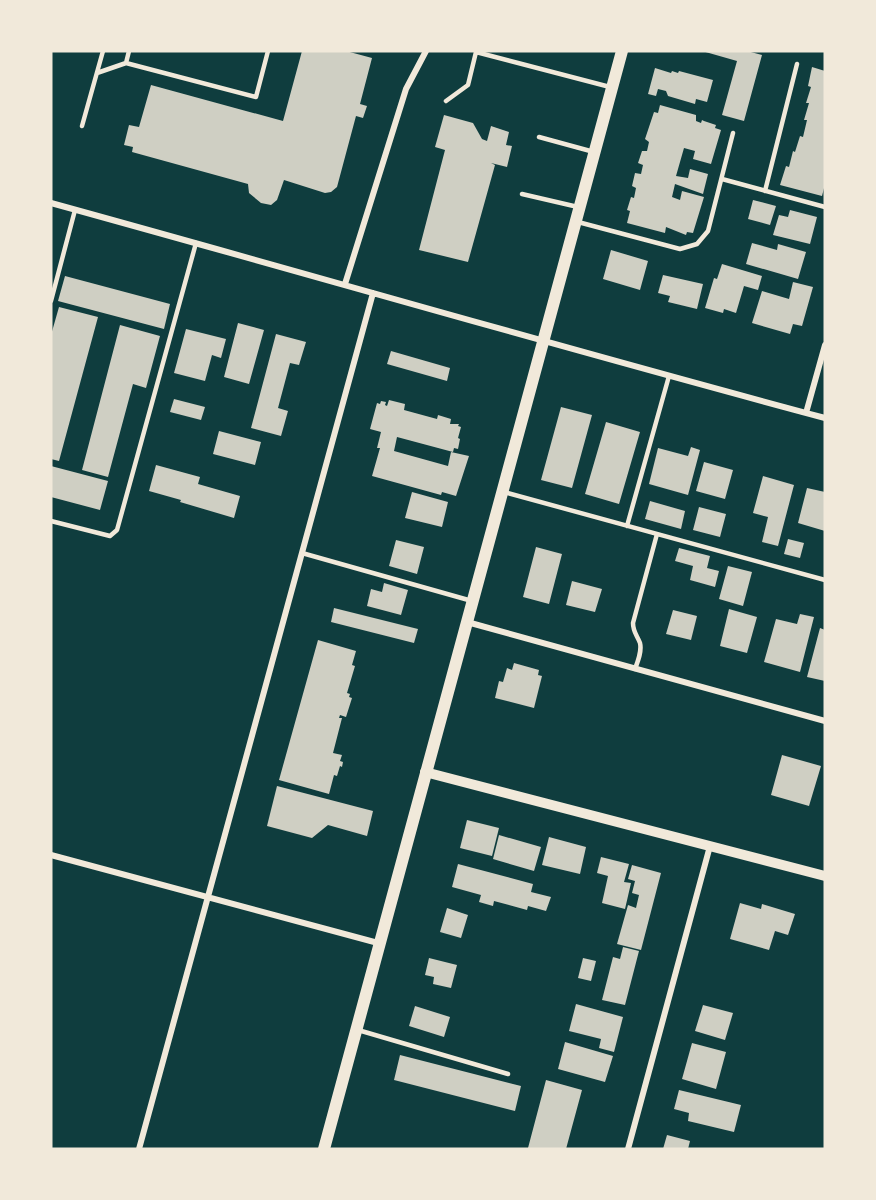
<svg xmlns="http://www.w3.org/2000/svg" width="876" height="1200" viewBox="0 0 876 1200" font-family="'Golos Text',sans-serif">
<rect width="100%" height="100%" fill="#0f3d3e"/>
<path fill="#cfcfc3" d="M302,51H346L372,58L360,104L367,106L363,118L356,116L337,187L331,192L325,193L284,180L277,200L271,205L261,203L249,193L248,184L132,152L133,147L124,145L129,125L139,127L151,85L283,121Z
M702,51H747L762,55L744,121L722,115L737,61Z
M812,67L825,71V184L822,196L780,185L786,166L789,167L793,151L795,152L800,136L803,137L807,120H804L809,103H806L811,87L808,86Z
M655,68L671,73L672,71L678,73L679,71L713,80L707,102L696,99L695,104L668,96L666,91L658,89L656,96L648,94Z
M660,105L696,115V121L701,123L702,120L704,121L716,125L715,128L721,130L711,164L693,159L695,151L684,148L676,176L688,178L690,169L708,174L703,194L675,184L672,197L680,200L682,191L704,197L693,233L687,232L686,235L666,227L665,233L627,223L630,211L627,210L631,197L634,198L636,188L632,186L635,173L641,174L643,165L638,163L642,151H647L649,142L645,139L654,112L658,113Z
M444,115L473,123L482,139L487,141L491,126L509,132L506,145L512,146L507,167L491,163L495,165L468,262L419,250L445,150L435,147Z
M753,200L776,206L770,225L748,219Z
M790,210L817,217L810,244L773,235L779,215L788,217Z
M752,243L777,250L778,244L806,252L798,279L746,264Z
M611,250L648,261L640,290L603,279Z
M722,264L762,276L758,290L744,286L736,313L724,309L723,313L705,308L714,278L717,279Z
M663,275L703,284L697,309L668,302L670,296L658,293Z
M65,276L170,304L164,329L58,301Z
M793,282L813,287L802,326L793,324L790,334L752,323L762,291L789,299Z
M59,307L98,317L59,461L51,459V335Z
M238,323L264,330L249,384L224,377Z
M120,325L160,336L146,388L133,384L108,477L82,470Z
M186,329L226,339L221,358L212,355L205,381L174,373Z
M276,334L306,342L299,365L290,363L278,408L288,411L281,436L251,428Z
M391,351L450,368L447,381L387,364Z
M174,399L205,407L201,420L170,412Z
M389,400L405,404L404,410L437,419L438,415L451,419L450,424H459L458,426L461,427L458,438L460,439L458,449L454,448L453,452L397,437L394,451L448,466L451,452L469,456L456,496L442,492L441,495L372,476L380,448H377L381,432L370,429L377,403L380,404L381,401L386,402L385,405L387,406Z
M561,407L592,415L572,488L541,480Z
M606,422L640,432L619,504L585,494Z
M219,431L261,442L255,465L213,454Z
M691,447L700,450L688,495L649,484L658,448L688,456Z
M704,462L733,470L725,499L696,491Z
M156,465L200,477L198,484L240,496L234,518L180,502L181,500L149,491Z
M51,466L108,481L100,510L51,497Z
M763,476L794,485L778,546L762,542L768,517L753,513Z
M807,488L825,492V531L798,523Z
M412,492L448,502L442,527L405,518Z
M650,501L685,511L681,529L645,519Z
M699,507L726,514L720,537L693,530Z
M788,539L804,543L800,558L784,554Z
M396,540L424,547L417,574L389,566Z
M536,547L562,554L549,604L523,597Z
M679,548L710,556L707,568L719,571L715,587L690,580L693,566L675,561Z
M728,566L752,572L743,606L719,599Z
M572,581L602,589L595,612L566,605Z
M384,583L408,590L401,615L367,606L371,589L382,592Z
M334,608L418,629L414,643L331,622Z
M729,609L757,617L747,653L720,646Z
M673,610L697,616L691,640L666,634Z
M800,614L814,617L800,672L764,662L776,619L797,624Z
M820,628L825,630V681L807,677Z
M318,640L356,651L352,665L355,666L347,693L350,694L349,697L352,698L346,717L340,715L339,718H342L333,753L342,755L340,761L343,762L342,767L340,766L337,776L334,775L329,794L279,780Z
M514,663L539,670L538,675L542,676L534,708L495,698L499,681L503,682L507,668L512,670Z
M782,755L821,766L809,806L771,795Z
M277,786L373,811L367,836L328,825L312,838L267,826Z
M467,820L499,828L492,856L460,848Z
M499,835L541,847L534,871L493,859Z
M549,837L586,847L580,874L542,865Z
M601,857L629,864L624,882L631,883L625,909L602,903L608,876L597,873Z
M458,864L533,884L531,892L551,897L546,911L528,906L527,910L494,901L493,906L479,902L481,895L452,887Z
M632,865L661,873L641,950L617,944L628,905L636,908L639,895L632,893L635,881L628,879Z
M740,903L761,909L762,904L795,914L788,935L775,931L769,950L730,939Z
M447,908L468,915L461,938L440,932Z
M623,947L639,951L625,1005L602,1000L613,957L620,959Z
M429,958L457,965L451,988L433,984L434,977L425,975Z
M583,958L596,961L591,981L578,978Z
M576,1004L623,1017L614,1052L599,1048L601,1039L569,1031Z
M703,1005L733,1013L725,1040L695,1031Z
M415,1006L450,1017L444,1037L409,1026Z
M565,1042L613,1056L605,1082L558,1069Z
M692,1043L726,1052L716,1089L682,1079Z
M400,1055L521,1086L515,1111L394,1080Z
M546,1080L582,1090L566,1149L528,1148Z
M679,1090L741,1105L734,1132L688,1121L689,1113L674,1109Z
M667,1135L690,1141L688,1149H663Z"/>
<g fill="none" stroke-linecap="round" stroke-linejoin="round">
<path stroke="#f1e9da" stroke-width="4.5" d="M126,63L129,51
M97,73L126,63L256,97L268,51
M446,101L468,85L476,52L610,87
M82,126L103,51
M539,137L594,152
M722,179L825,207
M765,191L797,64
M522,194L578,207
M578,222L680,249L697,244L708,231L733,133
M51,301L75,210
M504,492L825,580
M51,521L110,536L117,530L196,243
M627,526L669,376
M302,553L472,601
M635,669C638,661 642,651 640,643C637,635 633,632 633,623L657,534
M358,1030L508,1074"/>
<path stroke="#f1e9da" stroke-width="6" d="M51,203C309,274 566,349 825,418
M345,284L406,89L426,51
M806,413L825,345
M467,622L825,721
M51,855L378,943
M139,1149L373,293
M628,1149L710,846"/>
<path stroke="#f1e9da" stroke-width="10" d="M425,772L825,876"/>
<path stroke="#f1e9da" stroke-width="12" d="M324,1149L622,51"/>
</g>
<rect width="876" height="1200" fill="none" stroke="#f1e9da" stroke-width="105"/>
</svg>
